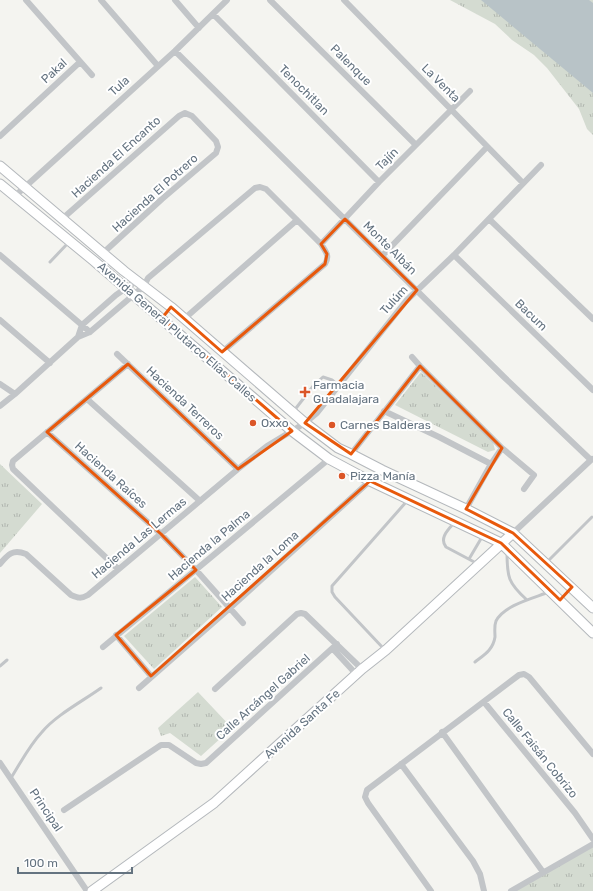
<svg xmlns="http://www.w3.org/2000/svg" width="593" height="891" viewBox="0 0 593 891" font-family="Rubik,sans-serif">
<defs>
<pattern id="park-tufts" width="24" height="20" patternUnits="userSpaceOnUse"><rect width="24" height="20" fill="#d4dbd1"/><path d="M3 7l-1-3M5 7V3M7 7l1-3M15 17l-1-3M17 17v-4M19 17l1-3" fill="none" stroke="#b0b6af"/></pattern>
</defs>
<rect width="100%" height="100%" fill="#f4f4f0"/>
<path fill="url(#park-tufts)" d="M450,0H593V135L587,129L579,109L547,68L534,55L512,40L495,24Z
M421,372L493,442L495,450L488,452L395,405Z
M0,464L42,504L0,553Z
M195,577L222,607L154,669L124,636Z
M198,692L232,728L201,756L170,733L161,736L158,728Z
M593,844V891H511Z"/>
<path fill="#b8c3c7" d="M481,0H589L593,3V93Z"/>
<g fill="none" stroke-linecap="round" stroke-linejoin="round">
<defs>
<path id="secondary" d="M0,166L124,271L171,307L305,423L338,448L351,454L382,470L466,509L513,533L593,608
M0,184L94,261L292,431L329,459L370,481L501,543L593,633
M92,891L214,803L362,669L386,650L513,533"/>
</defs>
<use href="#secondary" stroke="#b4b8bc" stroke-width="11"/>
<path stroke="#c2c5c8" stroke-width="3" d="M50,262L69,242
M293,412L314,385L323,377L332,380L338,385
M454,523C448,530 439,538 446,547L478,564
M507,552C507,577 508,583 527,600
M469,559L482,537
M547,562L592,517
M384,649L335,597L332,592V586L407,501
M475,662C484,655 493,650 495,637C495,632 494,626 496,621C504,605 534,598 549,592
M0,666L7,660
M11,778C21,762 29,746 42,732C56,715 83,701 101,688"/>
<path stroke="#c2c5c8" stroke-width="6" d="M26,0L92,75
M101,0L158,66
M175,0L199,28
M270,0L416,145
M344,0L523,183
M213,14L379,182
M175,51L504,377L591,460
M0,136L80,62
M15,196L175,51L227,0
M62,219L179,116L185,113L192,116L216,141L218,147L216,153L162,199L103,253
M489,219L593,319
M321,244L379,182L470,91
M0,255L90,332
M454,255L593,390
M382,256L487,147
M184,319L297,220
M0,320L50,363
M78,337L82,325L116,295L138,280
M117,354L238,469
M412,357L420,366L502,448L534,475L524,489
M0,384L15,394
M87,399L200,501
M0,406L15,394L78,337L90,332L144,286L148,278L255,188L260,187L266,189L321,244C326,252 330,256 325,264L222,352
M384,411L439,437L491,464
M47,432L161,534L196,570L243,623
M351,454L420,366
M466,509L491,464L502,448
M513,533L592,459
M0,564C8,554 13,549 26,554L71,595C78,598 81,599 88,595L238,469L267,446L305,423L317,413L406,301L454,255L541,165
M118,569L13,469L12,465L13,461L128,364
M116,635L151,676
M103,647L329,459
M333,649L357,675
M139,688L230,608L382,470
M215,689L297,614L301,613L305,614L362,669
M484,702L575,813L593,839
M442,732L543,872
M0,763L87,891
M401,764L473,861L480,874L484,891
M64,810L161,745H169L196,763L201,764L206,763L337,644
M431,891L368,803L365,797L367,790L519,675L524,674L529,677L593,754
M511,891L593,844"/>
<use href="#secondary" stroke="#fff" stroke-width="9"/>
</g>
<path fill="none" stroke="#e8590c" stroke-width="3" stroke-linejoin="round" d="M345,219L417,290L305,423L351,454L420,366L502,448L466,509L513,533L572,587L560,600L501,543L370,481L151,676L116,635L196,570L161,534L47,432L128,364L238,469L292,431L162,318L171,307L222,352L325,264L327,254L321,244Z"/>
<g fill="#db5628" stroke="#fff" stroke-width="1.5">
<path d="M303 386h4v4h4v4h-4v4h-4v-4h-4v-4h4z"/>
<circle cx="253" cy="423" r="4"/>
<circle cx="332" cy="425" r="4"/>
<circle cx="342" cy="476" r="4"/>
</g>
<g text-anchor="middle" stroke-width="4" stroke-linejoin="round" paint-order="stroke">
<g font-size="12" fill="#647380" stroke="#fff">
<text transform="translate(351 65) rotate(45)" y="4">Palenque</text>
<text transform="translate(54 71) rotate(-43)" y="4">Pakal</text>
<text transform="translate(441 83) rotate(45)" y="4">La Venta</text>
<text transform="translate(119 86) rotate(-42)" y="4">Tula</text>
<text transform="translate(304 90) rotate(45)" y="4">Tenochitlan</text>
<text transform="translate(116 157) rotate(-42)" y="4">Hacienda El Encanto</text>
<text transform="translate(387 159) rotate(-45)" y="4">Tajín</text>
<text transform="translate(155 193) rotate(-42)" y="4">Hacienda El Potrero</text>
<text transform="translate(390 248) rotate(45)" y="4">Monte Albán</text>
<text transform="translate(394 300) rotate(-48)" y="4">Tulúm</text>
<text transform="translate(531 315) rotate(44)" y="4">Bacum</text>
<text transform="translate(177 332) rotate(41)" y="4">Avenida General Plutarco Elías Calles</text>
<text transform="translate(185 403) rotate(43)" y="4">Hacienda Terreros</text>
<text transform="translate(111 475) rotate(42)" y="4">Hacienda Raíces</text>
<text transform="translate(139 538) rotate(-40)" y="4">Hacienda Las Lermas</text>
<text transform="translate(209 545) rotate(-40)" y="4">Hacienda la Palma</text>
<text transform="translate(260 566) rotate(-42)" y="4">Hacienda la Loma</text>
<text transform="translate(263 697) rotate(-42)" y="4">Calle Arcángel Gabriel</text>
<text transform="translate(302 724) rotate(-42)" y="4">Avenida Santa Fe</text>
<text transform="translate(540 753) rotate(51)" y="4">Calle Faisán Cobrizo</text>
<text transform="translate(46 810) rotate(56)" y="4">Principal</text>
</g>
<g font-size="12" fill="#647380" stroke="#fff" text-anchor="start">
<text x="313" y="389">Farmacia<tspan x="313" dy="14">Guadalajara</tspan></text>
<text x="261" y="427">Oxxo</text>
<text x="340" y="429">Carnes Balderas</text>
<text x="350" y="480">Pizza Manía</text>
</g>
</g>
<path d="M18 867v6h114v-6" fill="none" stroke="#647380" stroke-width="2"/>
<text x="24" y="867" font-size="12" fill="#647380" stroke="#ffffff" stroke-width="3" paint-order="stroke">100 m</text>
</svg>
